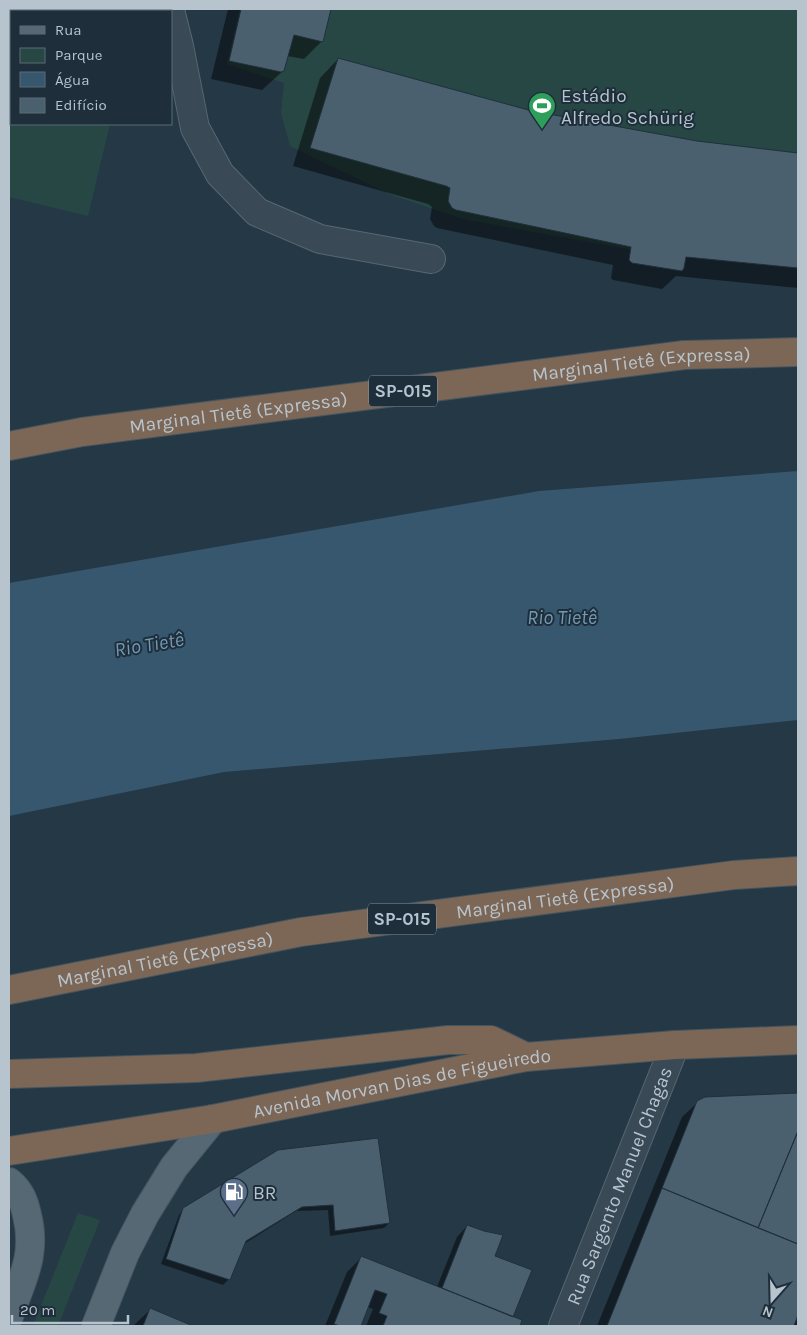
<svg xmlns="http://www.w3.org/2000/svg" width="807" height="1335" viewBox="0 0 807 1335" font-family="Karla,sans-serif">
<rect width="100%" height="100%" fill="#253846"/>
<path fill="#274745" d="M240,9H798V256L728,252L661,255L463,219L389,194L290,146L281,113L284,83L227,64Z
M9,38H11V124H110L88,216L9,197Z
M78,1213L100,1220L58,1326H33Z"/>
<path fill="#37576e" d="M798,471V720L619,739L224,772L9,816V583L539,491Z"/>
<path fill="#0007" d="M228,9H330L322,41L304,59L287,56L283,71L262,90L211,79Z
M338,59L532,112L697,142L798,154V288L676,276L662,289L613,280L611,278L613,265L437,228L434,226L430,219L432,207L428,204L293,166L320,78Z
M798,1094V1326H597L682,1117L698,1102L705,1098Z
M278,1152L389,1223L384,1228L330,1236L328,1210L296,1211L244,1244L228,1280L223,1285L161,1264L179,1215L184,1209Z
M467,1226L493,1256L512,1317L520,1321L518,1326H366L373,1309L367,1307L359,1326H325L347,1272L362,1257L437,1287L457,1237Z
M150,1310L190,1326H133Z"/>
<path fill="#4b606e" stroke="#20303c" d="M241,9H331L323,42L294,35L284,71L281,72L229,61Z
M338,58L532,111L697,141L798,153V268L686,257L684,268L682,271L632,263L629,260L631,247L456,210L452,208L448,201L450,188L446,186L310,148Z
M798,1093V1131L758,1228L662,1188L697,1101L705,1097Z
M798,1131V1244L758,1228Z
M378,1138L390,1223L335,1231L333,1205L302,1207L246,1241L230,1280L166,1259L183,1208L278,1150Z
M662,1188L798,1244V1315L794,1326H607Z
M467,1225L484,1231L503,1235L495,1256L532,1270L513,1317L442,1288Z
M361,1256L522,1320L520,1326H383L387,1316L379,1313L387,1294L375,1290L361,1326H340L334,1324Z
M150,1308L193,1326H143Z"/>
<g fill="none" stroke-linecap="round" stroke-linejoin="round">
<defs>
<g id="minor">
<path d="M171,14L179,46L195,128L220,174L257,212L320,239L431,259"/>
<path id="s1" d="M563,1326L675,1045"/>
</g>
<path id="major" d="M9,1182C20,1191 24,1201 27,1215C37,1255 22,1279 9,1316
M96,1326L125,1253L145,1214L174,1167L213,1119"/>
<g id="highway">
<path id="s2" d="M9,446L82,432L684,355L798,352"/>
<path id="s3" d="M9,990L301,932L734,875L798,871"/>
<path d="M9,1074L196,1068L448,1040H491L526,1057"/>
<path id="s4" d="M9,1151L213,1119L526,1057L675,1045L798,1040"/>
</g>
</defs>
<use href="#minor" stroke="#586772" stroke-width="30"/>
<use href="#major" stroke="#465561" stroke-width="30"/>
<use href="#highway" stroke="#44545f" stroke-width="30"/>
<use href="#minor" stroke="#394955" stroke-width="28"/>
<use href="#major" stroke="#576875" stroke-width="28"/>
<use href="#highway" stroke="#7c6756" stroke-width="28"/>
</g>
<defs>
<symbol id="stadium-pin" viewBox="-11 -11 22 30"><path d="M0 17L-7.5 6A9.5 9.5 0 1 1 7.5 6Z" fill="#2e9e5b" stroke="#1e2e3b"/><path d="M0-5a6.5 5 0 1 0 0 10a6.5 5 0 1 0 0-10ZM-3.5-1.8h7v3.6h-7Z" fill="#fff"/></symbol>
<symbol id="fuel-pin" viewBox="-11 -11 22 30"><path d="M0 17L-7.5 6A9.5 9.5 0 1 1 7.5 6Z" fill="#5c6f8a" stroke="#1e2e3b"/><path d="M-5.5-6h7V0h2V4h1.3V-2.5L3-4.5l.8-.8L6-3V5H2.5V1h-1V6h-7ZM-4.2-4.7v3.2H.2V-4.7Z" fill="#fff"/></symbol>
</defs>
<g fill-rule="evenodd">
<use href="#stadium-pin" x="526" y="90" width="32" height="43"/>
<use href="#fuel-pin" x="218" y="1176" width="32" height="43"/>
</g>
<g text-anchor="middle" stroke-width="4" stroke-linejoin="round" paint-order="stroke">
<g fill="#1e2e3b" stroke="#8997a2" stroke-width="1">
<rect x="369" y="375.5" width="68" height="31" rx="4"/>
<rect x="368" y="903.5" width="68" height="31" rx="4"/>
</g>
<g font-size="18" font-weight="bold" fill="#b7c4ce">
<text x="403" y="397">SP-015</text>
<text x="402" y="925">SP-015</text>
</g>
<g font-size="19" fill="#b7c4ce" stroke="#1e2e3b" text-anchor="start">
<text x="561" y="102">Estádio<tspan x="561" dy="22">Alfredo Schürig</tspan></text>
<text x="253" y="1199">BR</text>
</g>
<g font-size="19" fill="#b7c4ce" stroke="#1e2e3b">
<text dy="7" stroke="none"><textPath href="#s2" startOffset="638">Marginal Tietê (Expressa)</textPath></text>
<text dy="7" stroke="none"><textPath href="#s2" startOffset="232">Marginal Tietê (Expressa)</textPath></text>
<text dy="7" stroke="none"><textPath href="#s3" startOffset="564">Marginal Tietê (Expressa)</textPath></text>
<text dy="7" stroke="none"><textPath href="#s3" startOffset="159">Marginal Tietê (Expressa)</textPath></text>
<text dy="7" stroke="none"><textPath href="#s4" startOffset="399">Avenida Morvan Dias de Figueiredo</textPath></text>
<text dy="7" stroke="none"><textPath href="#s1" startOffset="151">Rua Sargento Manuel Chagas</textPath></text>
</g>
<g font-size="20" font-style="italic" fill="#7499b4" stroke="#1e2e3b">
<text x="562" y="624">Rio Tietê</text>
<text transform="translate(149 644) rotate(-9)" y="7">Rio Tietê</text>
</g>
</g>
<rect width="807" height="1335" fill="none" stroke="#b7c4ce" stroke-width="20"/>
<rect x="10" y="10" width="162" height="115" fill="#1e2e3b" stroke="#5b6a76"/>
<rect x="20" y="26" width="25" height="8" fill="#576875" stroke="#5b6a76"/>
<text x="55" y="35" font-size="15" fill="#b7c4ce">Rua</text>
<rect x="20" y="48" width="25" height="15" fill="#274745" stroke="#5b6a76"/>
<text x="55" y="60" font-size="15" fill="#b7c4ce">Parque</text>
<rect x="20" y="72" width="25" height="15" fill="#37576e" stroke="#5b6a76"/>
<text x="55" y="85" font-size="15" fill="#b7c4ce">Água</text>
<rect x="20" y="98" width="25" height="15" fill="#4b606e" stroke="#5b6a76"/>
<text x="55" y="110" font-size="15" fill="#b7c4ce">Edifício</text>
<g transform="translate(772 1300) rotate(200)" stroke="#1e2e3b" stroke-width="4" paint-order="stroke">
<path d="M0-4L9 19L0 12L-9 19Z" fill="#b7c4ce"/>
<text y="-8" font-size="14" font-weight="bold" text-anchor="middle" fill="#b7c4ce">N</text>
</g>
<path d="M12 1315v8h116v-8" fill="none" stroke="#b7c4ce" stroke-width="2.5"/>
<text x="20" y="1315" font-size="15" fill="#b7c4ce" stroke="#1e2e3b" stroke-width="4" paint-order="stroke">20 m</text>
</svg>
